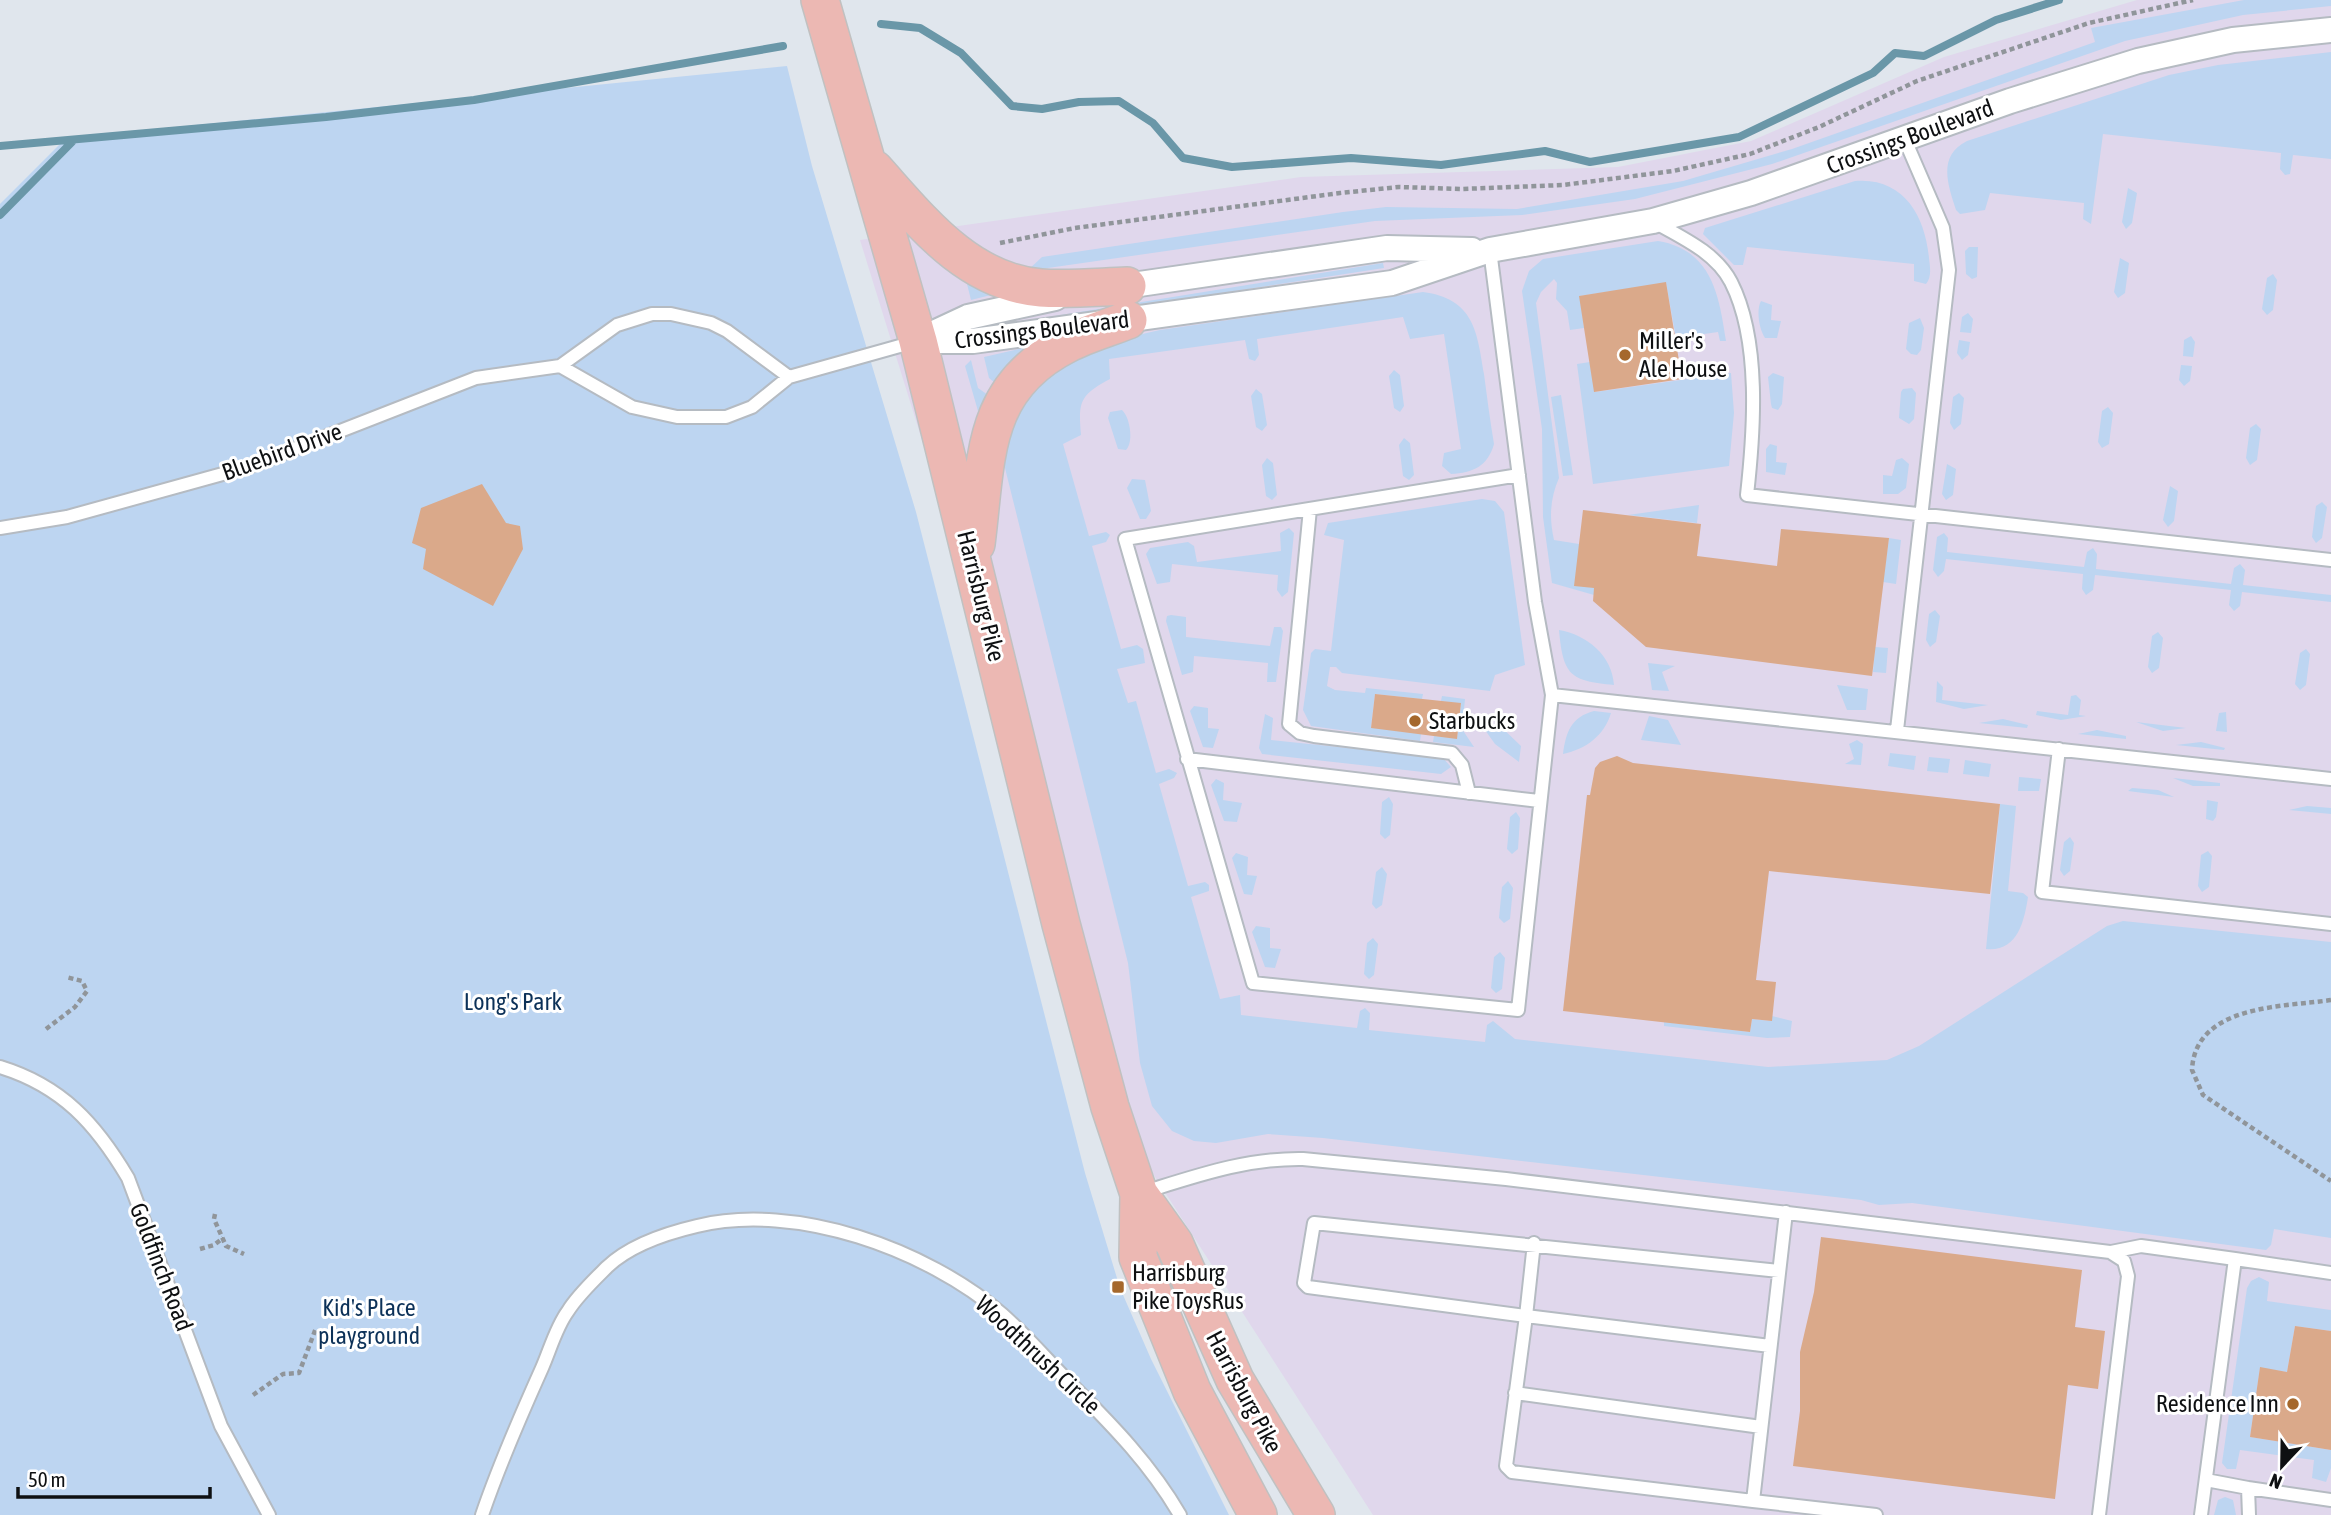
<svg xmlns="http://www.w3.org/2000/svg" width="2331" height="1515" viewBox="0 0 2331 1515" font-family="'Asap Condensed',sans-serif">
<rect width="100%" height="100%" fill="#e0e6ed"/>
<path fill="#e0d7ec" d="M2137,0H2331V1515H1373L1110,1107L1026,776L860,240L1301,177L1618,167L1751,141L1944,57Z"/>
<path fill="#bdd5f1" d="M2244,0H2331V6L2243,15L2125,41L1772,164L1635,199L1522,215L1375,221L1027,271L1042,257L1343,212L1386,207L1517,209L1683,181L1792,149L2095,42L2091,28Z
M2331,52V159L2293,155L2290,174L2285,175L2280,169L2281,153L2103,134L2091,224L2083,219L2084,203L1990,193L1985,210L1960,214L1956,210C1948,185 1937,156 1967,141L2169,75L2218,65Z
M787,66L812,166L916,512L1085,1173L1120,1288L1151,1359L1229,1515H0V204L66,138Z
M1855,181C1903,177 1925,215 1929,258C1930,267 1932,277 1926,284L1914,281V264L1747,247L1743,265H1734L1703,234L1705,228Z
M2128,188L2137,193L2132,223L2126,229L2122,222Z
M1658,241C1712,250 1719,295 1726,341H1720L1718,332L1676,338L1666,283L1580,296L1584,328L1570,330L1567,311L1556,299L1557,283L1554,279L1541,292L1536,303L1559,478C1550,498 1549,518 1554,540L1579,544L1595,588L1594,595L1552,583L1543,517L1542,429L1522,291L1529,271L1543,259Z
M1969,247H1978L1977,277L1972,279L1966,274L1965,251Z
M2120,258L2129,263L2125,293L2118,298L2114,292Z
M1383,263L1384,268L1015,325L1011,323Z
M2273,274L2277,280L2273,310L2267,315L2262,309L2267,278Z
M969,281L995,294L971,300L967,284Z
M1423,292C1474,299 1477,331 1484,374C1487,397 1490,420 1494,444C1488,466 1473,473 1451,474L1442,466L1444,453L1461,449L1444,334L1410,339L1403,317L1257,339L1259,355L1255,361L1249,359L1245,340L1109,359L1110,379C1080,395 1078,401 1081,435L1063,444L1089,536L1106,532L1110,535L1106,542L1092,546L1121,649L1137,645L1143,649L1145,663L1117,669L1128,703L1136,701L1156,773L1169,769L1177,773L1174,778L1159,784L1188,886L1205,882L1209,885V891L1191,897L1220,999L1240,995L1241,1015L1357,1028L1360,1011L1365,1008L1370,1013L1369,1030L1485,1042L1487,1025L1493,1021L1515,1039L1768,1067L1887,1060L1919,1046L2107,926L2123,921L2331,942V1238L2274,1229L2271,1245L2266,1250L1912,1203L1879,1205L1861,1200L1323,1138L1268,1134L1216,1143L1194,1141L1172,1131L1152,1106L1140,1063L1128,963L1005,468L1003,443L1041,373L1125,338L1160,330Z
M1761,301L1772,305L1771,320L1781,321L1777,338H1765C1759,329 1756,310 1761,301Z
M1968,313L1973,319L1971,333L1960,332L1962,317Z
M1920,318L1924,328L1921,350L1917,355L1911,354L1906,349L1909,323Z
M2191,336L2195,342L2193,357L2183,356L2184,340Z
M1959,340L1970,342L1968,355L1962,360L1957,353Z
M1023,348L1024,352L995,383L989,378L984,357Z
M971,360L978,388L988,395L978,411L965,366Z
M1590,362L1595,392L1731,373L1734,413L1729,466L1593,484L1577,364Z
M2181,365L2192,366L2190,381L2184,386L2179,380Z
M1394,370L1400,375L1404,406L1400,412L1394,408L1389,376Z
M1773,373L1784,377L1782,404L1778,410L1772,408L1771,404L1768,377Z
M1912,388L1916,393L1914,419L1909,424L1899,418L1901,392L1903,389Z
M1256,389L1262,394L1267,425L1262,431L1256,427L1251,396Z
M1959,393L1964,398L1961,424L1954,430L1950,423L1953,397Z
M1561,395L1573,475L1563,476L1551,397Z
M2108,407L2113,413L2109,444L2102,448L2098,442L2102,411Z
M1122,410C1130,417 1134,442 1126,450L1118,449L1108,418L1110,412Z
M2256,424L2261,429L2257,460L2250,465L2246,458L2250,428Z
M1404,438L1410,443L1414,475L1409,480L1403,476L1399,445Z
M1770,444L1777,446L1776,462L1787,463L1785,475L1766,472V449Z
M1267,458L1273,463L1277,495L1272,500L1266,496L1262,465Z
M1902,458L1909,464L1906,488L1898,494H1883V475L1892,476L1896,460Z
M1947,464L1956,469L1953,495L1946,500L1942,494Z
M1132,479L1145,480L1151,511L1146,519H1140L1127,488Z
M2170,486L2178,491L2174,521L2168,527L2163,520Z
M1482,499L1495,501L1504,512L1525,665L1495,675L1490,691L1342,673L1336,667H1330L1327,686L1335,690L1365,693L1366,688L1423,694L1422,699L1375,694L1371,727L1421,734L1420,741L1311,726L1303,710L1311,653L1315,649L1331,651L1344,540L1324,535L1328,523Z
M2322,502L2327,507L2322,538L2316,543L2312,537L2316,506Z
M1699,505L1697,523L1628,515Z
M1289,528L1294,533L1288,592L1282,597L1277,590L1278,575L1172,564L1170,582L1157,584L1146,554L1150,548L1188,542L1194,546L1197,562L1281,551L1280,533Z
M1944,533L1948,538L1947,552L2084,567L2087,552L2093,548L2097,554L2096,569L2231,584L2234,568L2240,564L2245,570L2243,585L2331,595V602L2242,592L2240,606L2234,611L2229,605L2231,590L2095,575L2093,590L2086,595L2082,589L2083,574L1946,559L1944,571L1938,577L1933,570L1937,537Z
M1889,538L1901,540L1896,584L1883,582Z
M1935,610L1940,616L1936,642L1930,647L1926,640L1929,614Z
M1171,615L1186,617V637L1270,646L1274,627H1281L1283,631L1276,682H1267L1268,663L1194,656L1193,672L1182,675L1166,621L1167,616Z
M1559,630C1587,635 1612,655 1614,685C1570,681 1563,675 1559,630Z
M2158,632L2163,638L2159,668L2152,673L2148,667L2152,636Z
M1875,647L1888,648L1886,673L1873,672Z
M2306,649L2310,654L2306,685L2300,690L2295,684L2300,653Z
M1648,663L1675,666L1662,672L1669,691L1652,690Z
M1937,681L1943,687L1942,700L1988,705L1964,709L1936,702Z
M1837,685L1868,689L1866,710H1847Z
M2076,695L2081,700L2079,715L2086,716L2061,720L2036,715L2037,711L2068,715L2071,696Z
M1442,696L1465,699L1462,729L1474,747L1433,742L1434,736L1457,738L1461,704L1441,701Z
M1194,706L1208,708V728L1219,729L1213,748L1203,747L1190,711Z
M1594,711L1611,713C1604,736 1586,749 1563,754C1566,732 1571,717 1594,711Z
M2226,712L2227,732L2216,731L2219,713Z
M1265,714L1273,718L1271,740L1443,758L1451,767L1441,774L1262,754L1259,748Z
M1649,716L1668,720L1681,745L1641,740Z
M2003,719L2028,725L2027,728L1979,723Z
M2136,722L2186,728L2163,731Z
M1497,723L1521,746L1519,762L1495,744L1485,730Z
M2097,730L2126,736V739L2078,734Z
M1857,740L1863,744L1861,765L1845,764L1854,759L1849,744Z
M2201,742L2225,748L2224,750L2176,745Z
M1890,753L1916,756L1914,770L1888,766Z
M1929,757L1950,759L1948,773L1927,771Z
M1965,760L1991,764L1989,777L1963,774Z
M2019,777L2041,779L2039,791H2018Z
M2173,778L2220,783V786H2193Z
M1216,779L1224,783L1223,800L1242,803L1237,822L1224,821L1211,785Z
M2132,788L2158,790L2174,797L2128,791Z
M1389,797L1393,804L1390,835L1385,839L1380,834L1382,802Z
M2207,800L2218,802L2216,817L2213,821L2206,819Z
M2000,804L2016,806L2008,891L2023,893L2028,897C2024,923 2017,952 1986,949Z
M2307,806L2331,808V814L2289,810Z
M1516,812L1520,818L1518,849L1512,854L1507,849L1510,817Z
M2070,837L2074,843L2070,871L2064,876L2060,870L2064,842Z
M2208,851L2212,856L2209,887L2202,892L2198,886L2201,855Z
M1236,853L1248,857L1247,875L1257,876L1252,895L1244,894L1232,858Z
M1382,867L1387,874L1382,905L1376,909L1372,904L1376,872Z
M1508,881L1513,888L1510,919L1504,923L1499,918L1502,887Z
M1256,926L1270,928V948L1281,949L1275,968L1265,967L1252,932Z
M1373,938L1378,944L1374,975L1369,979L1364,974L1367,943Z
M1500,952L1505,958L1502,989L1496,993L1491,988L1494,957Z
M1772,1016L1792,1021L1790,1037L1767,1038L1664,1026V1022L1750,1032L1752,1019L1771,1021Z
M2259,1277L2269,1282L2267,1301L2331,1310V1331L2295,1326L2287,1372L2260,1368L2250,1437L2331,1450V1468L2326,1482L2312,1478L2314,1460L2240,1450L2236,1469H2227L2222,1463L2247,1288L2251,1281Z
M2225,1497L2233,1500L2236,1515H2214L2218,1500Z"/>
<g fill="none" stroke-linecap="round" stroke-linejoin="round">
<path stroke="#6a97a8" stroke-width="8" d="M881,24L920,28L961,53L1012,106L1042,109L1079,102L1119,101L1153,123L1183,158L1232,167L1351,158L1441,165L1545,151L1590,162L1739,137L1873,73L1895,53L1924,56L1996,20L2059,0
M0,146L326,117L474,100L783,46
M0,215L72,142"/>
</g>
<path fill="#daa98a" d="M1666,282L1682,379L1594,392L1579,296Z
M482,484L506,523L520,526L523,549L493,606L423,569L426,549L412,543L421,508Z
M1583,510L1701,524L1697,556L1777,566L1781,529L1889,538L1872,676L1646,647L1593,601L1594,588L1574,586Z
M1375,694L1461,703L1457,739L1371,728Z
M1617,756L1633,763L2000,804L1990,894L1769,871L1756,980L1776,982L1772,1021L1752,1019L1750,1032L1563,1011L1587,795H1590L1595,768L1600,762Z
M1821,1237L2082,1270L2075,1327L2105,1331L2098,1389L2068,1385L2055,1499L1793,1466L1800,1411V1352L1814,1292Z
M2295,1326L2331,1331V1450L2250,1437L2260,1367L2287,1372Z"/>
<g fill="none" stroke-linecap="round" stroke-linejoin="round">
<defs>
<path id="service" d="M1656,223C1683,238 1716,253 1731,282C1761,341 1754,432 1747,495L2331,560
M1490,250L1535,602L1552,695L1518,1010L1253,983L1125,539L1519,475
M560,366L632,407L677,417H726L752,407L789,377L914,342
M1310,509L1289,724L1300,733L1314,736L1452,753L1462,765L1469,793
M0,528L67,517L248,467L476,378L560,366L617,325L652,314H671L711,323L727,331L789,377
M1552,695L2331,779
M1897,730L1949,270L1943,228L1905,140
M2059,749L2042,892L2331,924
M1187,759L1539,801
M0,1067C62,1086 96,1124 128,1178L221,1426L269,1515
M1141,1193C1196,1176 1246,1158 1303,1159L1506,1179L2110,1252L2124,1261L2128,1276L2099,1515
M1786,1212L1753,1501L1876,1515
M1534,1243L1526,1316L1770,1346
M2111,1252L2141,1246L2235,1259
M1515,1393L1761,1427
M2206,1480L2248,1488
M1753,1501L1512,1472L1506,1466L1526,1316L1308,1287L1304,1283L1314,1223L1779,1271
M482,1515C499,1465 520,1417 542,1368C550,1350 556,1327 568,1311C577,1296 594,1280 607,1267C629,1246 667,1233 697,1226C796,1202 926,1249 1002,1314C1027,1336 1049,1362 1072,1385C1113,1426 1151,1465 1180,1515
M2201,1515L2235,1259L2331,1273
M2249,1515L2248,1488L2331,1500"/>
<path id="minor" d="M1112,288L1387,248L1472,250
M923,338L968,317L1055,298
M918,341H973L1392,283L1490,250L1653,221L1751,193L2010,101L2138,61L2233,40L2331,30"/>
<path id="primary" d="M820,0L918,341L1061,924L1110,1107L1139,1194L1174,1243L1235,1380L1316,1515
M874,169C920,220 967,282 1041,288C1069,290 1099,287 1127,286
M976,544C987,459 980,388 1067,344C1086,334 1108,328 1128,320
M1139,1194L1138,1257L1192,1391L1258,1515"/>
</defs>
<use href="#service" stroke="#b5bbc2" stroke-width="16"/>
<use href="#minor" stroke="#b5bbc2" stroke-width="28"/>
<use href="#primary" stroke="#c0c1c1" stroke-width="40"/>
<path stroke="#90959a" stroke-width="4.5" stroke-dasharray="5 3.5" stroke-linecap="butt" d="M1000,243L1075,228L1340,193L1399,187L1462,189L1563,185L1673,171L1750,154L1819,127L1917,81L2089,23L2193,0
M2331,1000C2285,1007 2195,1004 2192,1070L2203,1095L2331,1181
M46,1029L75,1007L87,991L82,981L66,977
M215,1214L214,1219L226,1246L244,1254
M200,1249L214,1245L223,1238
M253,1395L283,1374L299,1373L316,1328"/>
<use href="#service" stroke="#fff" stroke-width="12"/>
<use href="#minor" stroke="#fff" stroke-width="24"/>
<use href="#primary" stroke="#ecb8b3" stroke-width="37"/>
</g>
<g fill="#a5682c" stroke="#fff" stroke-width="2.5">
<circle cx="1625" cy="355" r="7"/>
<circle cx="1415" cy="721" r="7"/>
<rect x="1111" y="1280" width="14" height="14" rx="3.5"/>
<circle cx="2293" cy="1404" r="7"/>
</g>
<g text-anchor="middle" stroke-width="6" stroke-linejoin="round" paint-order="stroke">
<g font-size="24" fill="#0e1012" stroke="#fff">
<text transform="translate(1910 137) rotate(-20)" y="8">Crossings Boulevard</text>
<text transform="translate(1042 330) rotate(-7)" y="8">Crossings Boulevard</text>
<text transform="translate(282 452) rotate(-20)" y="8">Bluebird Drive</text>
<text transform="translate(981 596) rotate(76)" y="8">Harrisburg Pike</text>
<text transform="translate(161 1267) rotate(69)" y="8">Goldfinch Road</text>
<text transform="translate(1038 1355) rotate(43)" y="8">Woodthrush Circle</text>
<text transform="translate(1244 1392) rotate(62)" y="8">Harrisburg Pike</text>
</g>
<g font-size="24" fill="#0e1012" stroke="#fff" text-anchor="start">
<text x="1639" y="349">Miller's<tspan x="1639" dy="28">Ale House</tspan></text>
<text x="1429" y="729">Starbucks</text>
<text x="1132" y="1281">Harrisburg<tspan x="1132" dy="28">Pike ToysRus</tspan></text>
<text x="2279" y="1412" text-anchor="end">Residence Inn</text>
</g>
<g font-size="24" fill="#0c3158" stroke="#fff">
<text x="513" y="1010">Long's Park</text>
<text x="369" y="1316">Kid's Place<tspan x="369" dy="28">playground</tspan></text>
</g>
</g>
<g transform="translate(2282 1466) rotate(202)" stroke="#ffffff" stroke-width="5" paint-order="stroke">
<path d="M0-5L12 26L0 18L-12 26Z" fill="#0e1012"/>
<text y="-10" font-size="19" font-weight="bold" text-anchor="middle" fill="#0e1012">N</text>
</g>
<path d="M18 1487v10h192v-10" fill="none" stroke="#0e1012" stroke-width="3.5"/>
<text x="28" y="1487" font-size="21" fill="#0e1012" stroke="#ffffff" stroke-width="5" paint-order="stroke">50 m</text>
</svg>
